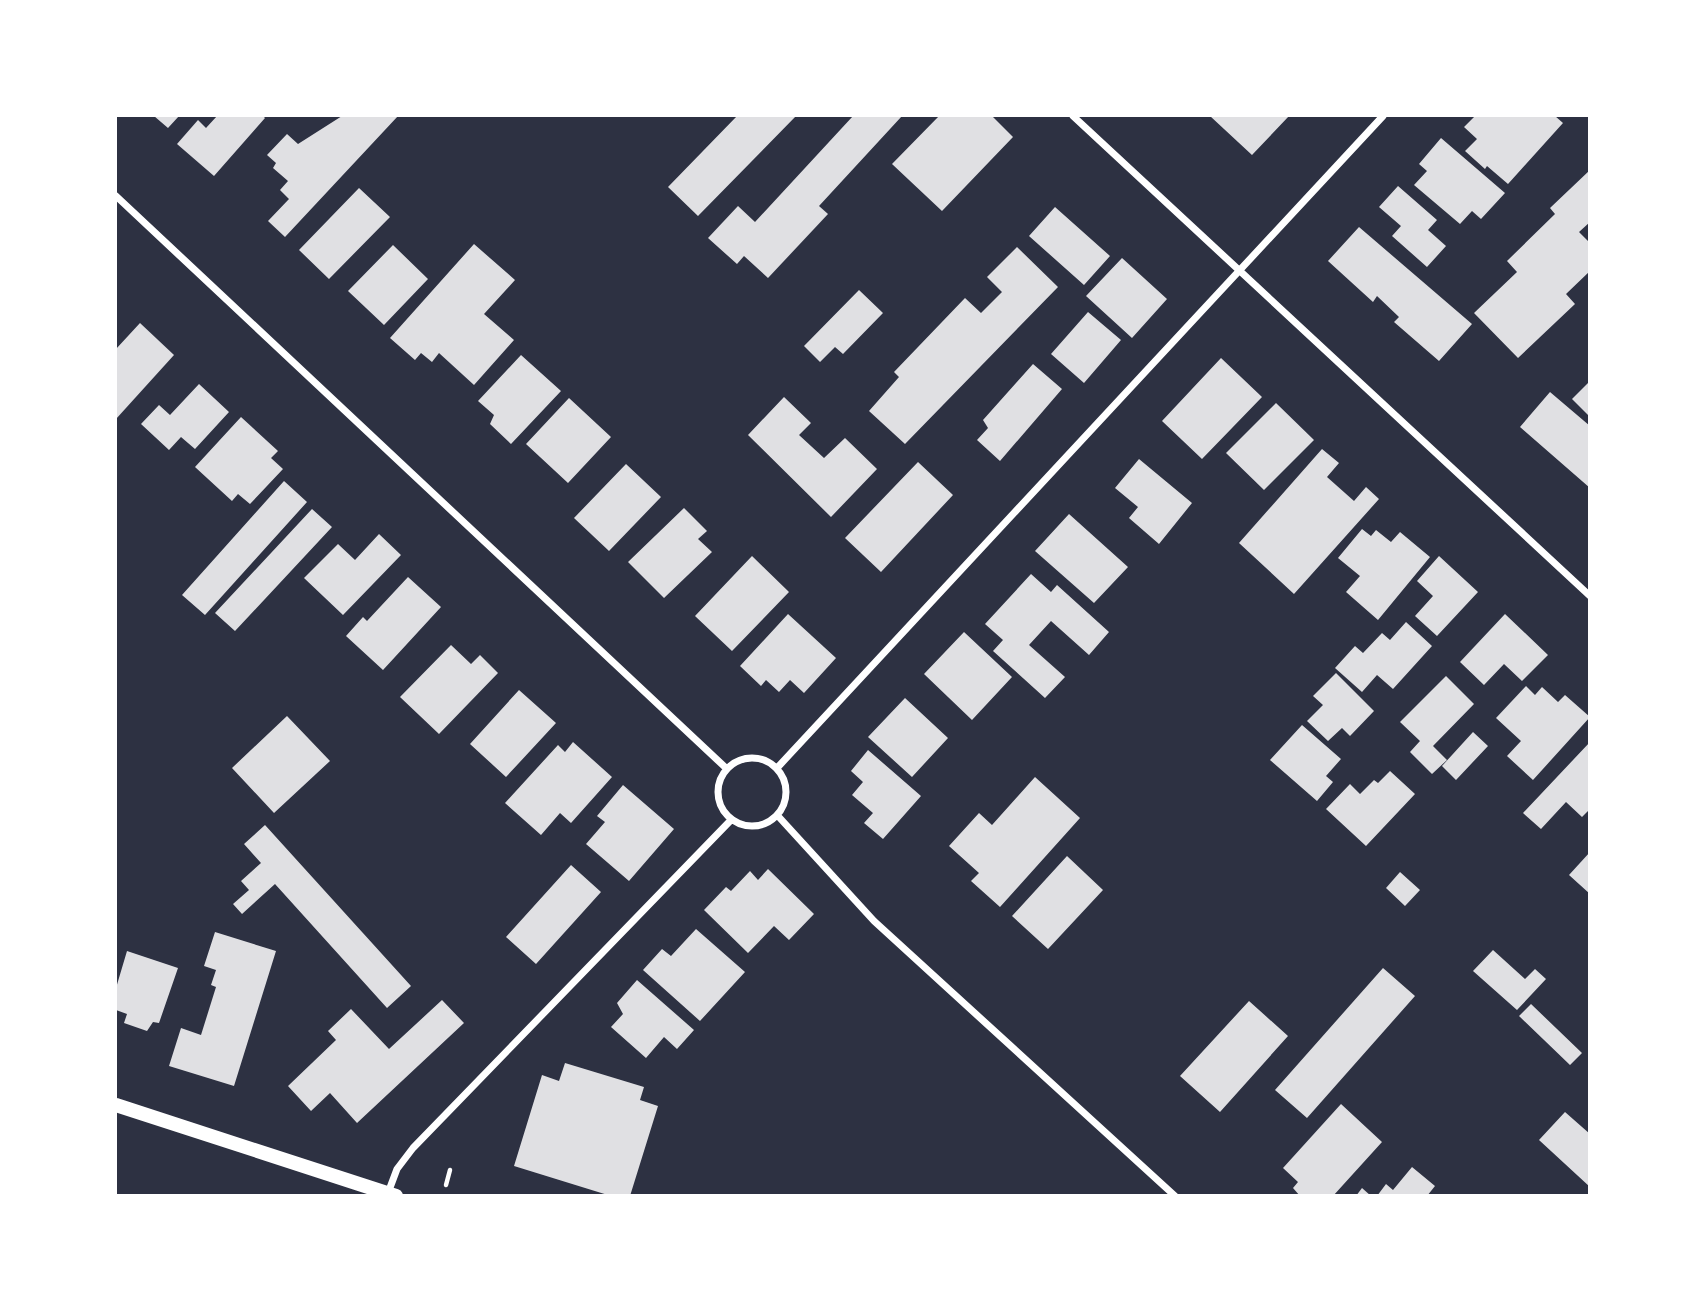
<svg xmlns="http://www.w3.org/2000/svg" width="1705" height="1311" viewBox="0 0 1705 1311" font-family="'Alegreya Sans',sans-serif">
<rect width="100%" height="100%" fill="#2d3142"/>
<path fill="#e0e0e3" d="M154,116H179L168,128Z
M217,116H263L265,118L214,176L177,144L198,120L206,128Z
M342,116H398L285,237L268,221L289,199L280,190L288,181L273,168L276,163L267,155L287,134L298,144Z
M737,116H796L698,216L668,187Z
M853,116H902L819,206L828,214L768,278L744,256L737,264L708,238L738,206L755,222Z
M939,116H992L1013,137L942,211L892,164Z
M1210,116H1289L1252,155Z
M1475,116H1555L1563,123L1508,184L1487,166L1485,169L1465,151L1477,139L1464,127Z
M1441,138L1505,193L1481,219L1472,211L1460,224L1414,185L1427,171L1419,164Z
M1590,170V222L1579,232L1590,243V271L1566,294L1575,304L1518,358L1474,313L1517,272L1507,261L1555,214L1550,208Z
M1398,186L1437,220L1428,230L1446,246L1427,267L1392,236L1401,226L1379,207Z
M359,188L390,217L329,279L299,250Z
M1055,207L1110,256L1084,285L1029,236Z
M1359,227L1472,324L1439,361L1394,322L1399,317L1377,296L1373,302L1328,261Z
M474,244L515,280L484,314L514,340L474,385L439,353L432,362L421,353L415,360L390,338Z
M393,245L428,279L384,325L348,291Z
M1017,247L1058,287L905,444L869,411L899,377L894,372L965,298L981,313L1002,292L987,277Z
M1122,258L1167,299L1132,338L1086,296Z
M859,290L883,313L843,354L835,347L820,362L804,346Z
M1088,312L1121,340L1084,383L1051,354Z
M140,323L174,355L116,419V349Z
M521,355L561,391L511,444L490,424L494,415L478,401Z
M1221,358L1262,397L1202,459L1162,421Z
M1033,364L1062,389L1000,461L977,440L988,428L983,420Z
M1590,381V417L1572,399Z
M199,384L229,412L195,449L181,437L169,450L141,424L159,405L170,415Z
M1550,392L1590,426V488L1520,427Z
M784,397L811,423L799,435L824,458L845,438L877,469L831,517L748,435Z
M569,398L611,437L568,483L526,444Z
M1276,403L1314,440L1264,490L1226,453Z
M241,417L278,451L271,458L283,469L250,504L238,494L232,501L195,467Z
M1322,449L1339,463L1327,477L1354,501L1366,487L1379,499L1294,594L1239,543Z
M1139,459L1192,503L1159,544L1129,518L1138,507L1115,488Z
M918,462L953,495L881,572L845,538Z
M626,464L661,497L609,551L574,518Z
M284,481L307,502L205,615L182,595Z
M684,508L707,531L698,539L712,552L664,598L628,562Z
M312,509L332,527L235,631L215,613Z
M1069,514L1128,567L1094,603L1035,551Z
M1362,529L1371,536L1376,530L1391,542L1400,532L1430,557L1378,620L1346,592L1360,576L1338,558Z
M379,534L401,555L343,615L304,578L338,544L355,560Z
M752,556L789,592L732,651L695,616Z
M1439,556L1478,592L1437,636L1415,616L1433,596L1417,581Z
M1031,574L1051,592L1057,585L1109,632L1089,655L1051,621L1029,645L1065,677L1045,698L993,651L1003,640L985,624Z
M408,577L441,607L383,670L346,636L363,617L367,621Z
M788,614L836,658L804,693L790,680L779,692L766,680L761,686L740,666Z
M1505,614L1548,655L1522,681L1504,664L1484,685L1460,662Z
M1406,622L1432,646L1393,689L1377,675L1362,692L1335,668L1355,646L1363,653L1382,633L1390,640Z
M964,632L1012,677L972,720L924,674Z
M451,645L471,664L480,655L498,673L439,734L400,697Z
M1336,673L1374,711L1350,736L1342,728L1328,741L1307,721L1323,705L1313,696Z
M1446,676L1474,704L1433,746L1447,760L1432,774L1410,752L1420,741L1400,722Z
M1526,686L1535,695L1542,687L1558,702L1565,695L1590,717L1533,780L1507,756L1521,741L1496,718Z
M519,690L556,723L506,777L470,744Z
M905,698L948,738L912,777L868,737Z
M287,716L330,761L274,813L232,768Z
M1302,725L1341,759L1326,776L1333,782L1317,801L1270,760Z
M1473,732L1488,746L1456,780L1442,766Z
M573,742L612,777L571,823L560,813L541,835L505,803L558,745L565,752Z
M1590,742V809L1582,817L1566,802L1541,829L1523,813Z
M868,750L921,796L883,839L864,823L873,813L852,795L863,782L851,771Z
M1390,771L1415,794L1366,846L1326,809L1350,784L1360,794L1374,780L1378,783Z
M1035,777L1080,818L1000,907L971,881L979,873L949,846L979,813L992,825Z
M623,785L674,829L629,881L586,844L605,822L597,816Z
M265,825L411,986L387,1008L275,884L242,914L233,904L249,890L241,881L261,863L244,844Z
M1590,852V894L1569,875Z
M1067,856L1103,890L1048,949L1012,916Z
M571,865L601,892L536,964L506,937Z
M768,869L814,914L789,940L774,926L748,953L704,910L726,887L731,891L750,871L758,880Z
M1400,872L1420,890L1405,906L1386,888Z
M696,929L745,972L700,1021L643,970L662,949L671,956Z
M215,932L276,951L234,1086L169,1066L181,1028L201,1035L216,987L211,985L216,970L204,966Z
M1493,950L1525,979L1535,969L1546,979L1517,1010L1473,971Z
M127,951L178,968L159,1023L153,1022L147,1031L124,1023L127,1014L116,1010V988Z
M1383,968L1415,996L1307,1118L1275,1090Z
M637,980L694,1030L677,1049L664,1037L646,1058L611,1027L623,1014L617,1003Z
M442,1000L464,1023L357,1123L330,1093L311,1111L288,1086L336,1040L328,1031L351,1009L389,1049Z
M1249,1001L1288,1036L1220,1112L1180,1076Z
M1531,1004L1582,1053L1570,1065L1519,1016Z
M565,1063L644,1087L640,1100L658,1106L630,1196H611L514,1166L542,1075L559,1081Z
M1341,1104L1382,1142L1333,1196H1300L1293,1188L1298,1182L1283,1168Z
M1565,1112L1590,1134V1187L1539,1140Z
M1412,1167L1435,1186L1427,1196H1377L1386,1184L1393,1190Z
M1362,1188L1371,1196H1356Z"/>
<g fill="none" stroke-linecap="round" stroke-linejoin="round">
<path stroke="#fff" stroke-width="4.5" d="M446,1185L450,1170"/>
<path stroke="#fff" stroke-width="7" d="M1073,116L1590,596
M116,196L727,769
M718 792a34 34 0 1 1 68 0a34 34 0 1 1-68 0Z
M777,768L1383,116
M778,816L874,921L1175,1196
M388,1193L397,1169L413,1148L731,820"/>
<path stroke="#fff" stroke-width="14" d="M116,1105L396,1196"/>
</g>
<rect width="1705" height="1311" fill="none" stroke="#ffffff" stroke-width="234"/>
</svg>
